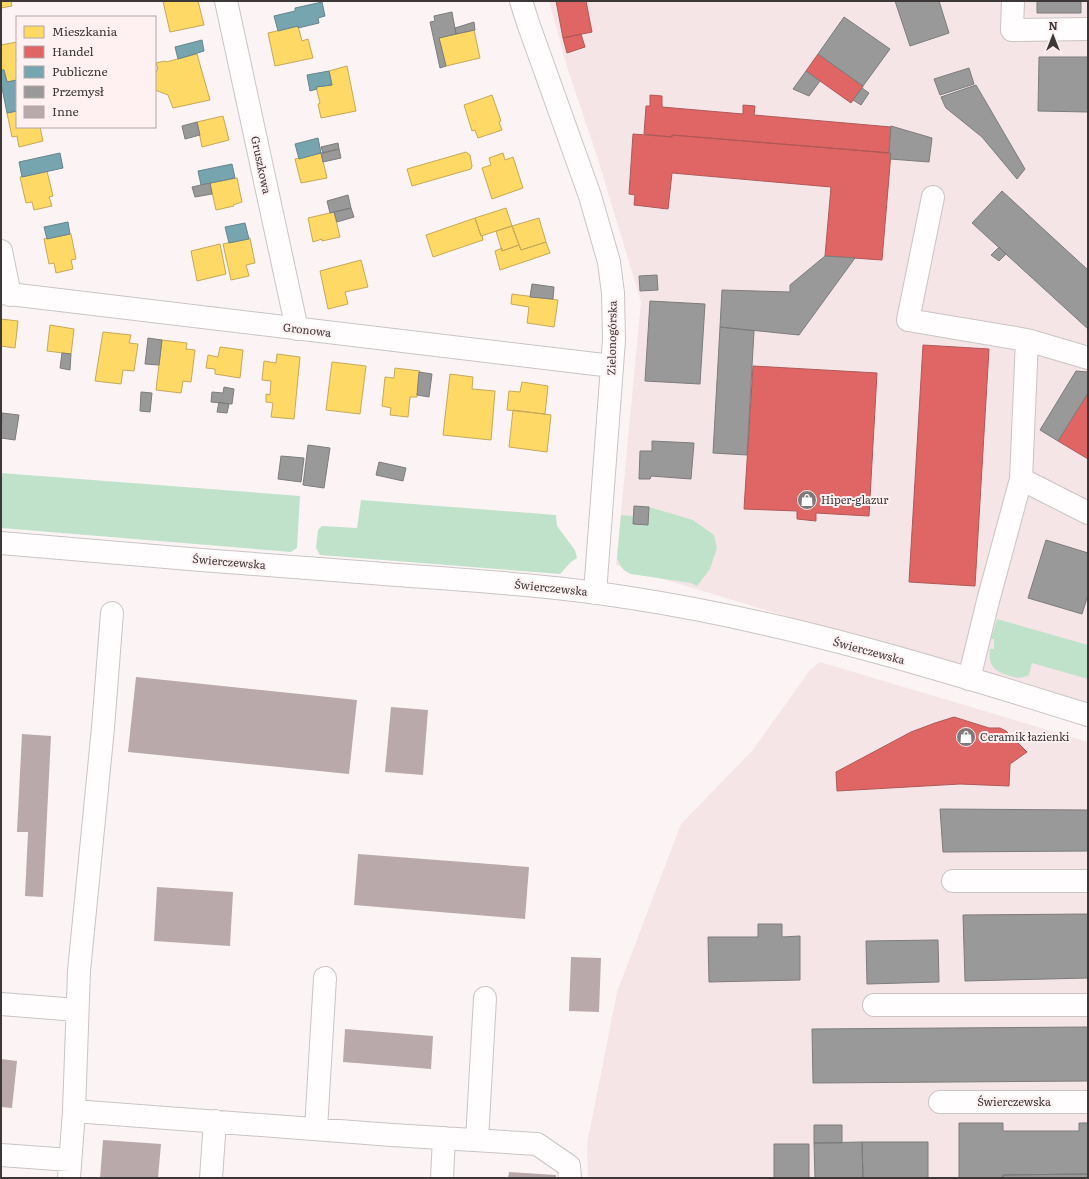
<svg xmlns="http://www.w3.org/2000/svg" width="1089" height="1179" viewBox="0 0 1089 1179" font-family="Literata,serif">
<rect width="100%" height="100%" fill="#fcf4f4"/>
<path fill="#f5e5e6" d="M549,1H1088V707L616,565L641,302L597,156L567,67Z
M820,662L1088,742V1178H588L587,1144L617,992L681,824L752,751L810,670Z"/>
<path fill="#c1e2ca" d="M1,473L300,496L297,548L291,552L1,528Z
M361,500L556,515L557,526L575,550L577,558L571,562L560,574L320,555L316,548L318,530L322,526L357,528Z
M649,507L693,520L714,535L717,548L710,569L697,586L691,583L631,574C623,571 620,566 617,558L621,515L634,516L648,525Z
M997,619L1088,645V679L1032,663L1029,675C1021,679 1016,678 1007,675C993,671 988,664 990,649H994V639H991Z"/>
<path fill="#ffd966" stroke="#c5a858" d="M1,1H11L12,6L1,8Z
M163,1H198L204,25L170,32Z
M298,26L302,41L308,39L313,58L275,66L268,33Z
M474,30L480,58L446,66L439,38Z
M17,42V80L7,82L4,70H1V45Z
M197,54L210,100L173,108L168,95L155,90V74L158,68L156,63L165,61L166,62Z
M347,66L356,111L321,118L318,104L320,103L316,87L332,85L329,71Z
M492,95L501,121L499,122L502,130L478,138L475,130L472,131L464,105Z
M17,111V127H40L43,141L19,147L17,136L12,137L7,113Z
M223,116L229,140L202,147L197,122Z
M466,152L470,155L472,166L471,169L412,186L407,169Z
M321,153L327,178L301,183L295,159Z
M503,153L505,160L513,157L523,188L492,199L482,168L491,165L489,158Z
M47,171L53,196L49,197L52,206L34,210L32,202L26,203L20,177Z
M237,178L242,202L233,205L234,206L216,210L210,183Z
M506,208L512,226L481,236L475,218Z
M334,212L340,237L322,241V239L313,242L308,218Z
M475,218L481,236L482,235L483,240L433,257L426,235Z
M539,218L546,242L521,250L512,226Z
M512,226L519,245L502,251L496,231Z
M71,234L76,259L71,260L73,269L56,273L54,263L49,264L44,239Z
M250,238L255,263L246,265L249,276L231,280L223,244Z
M546,242L550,253L500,270L495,251L502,248V251L519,245L521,250Z
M220,244L226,274L197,281L191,251Z
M361,260L368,287L345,292L348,304L328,309L320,271Z
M512,294L558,300L554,327L527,323L529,307L511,304Z
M1,319L18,321L15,348L1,346Z
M50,325L74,329L71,354L47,351Z
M103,332L131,335L129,343L138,344L134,371L123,370L121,384L95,381Z
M162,340L187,343L186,349L195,350L191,382L183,381L181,393L156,390Z
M220,347L243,350L240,378L215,374V369L206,368L208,355L218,357Z
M277,354L300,357L294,419L271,417L273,403L266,402V394L270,395L271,381L262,380L264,361L276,363Z
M332,362L366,366L360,414L326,410Z
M395,368L420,371L417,397H410L408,417L390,415L391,408L382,406L385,377L394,378Z
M450,374L473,377L472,389L495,391L491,440L443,435Z
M522,382L548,386L545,414L507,410L509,391L520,392Z
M513,410L551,415L547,452L509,447Z"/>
<path fill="#e06666" stroke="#af5858" d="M556,1H586L592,32L563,38Z
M581,34L585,47L567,53L563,38Z
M818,54L863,86L851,103L806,71Z
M650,95L662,96V107L743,114V105L755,106L754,115L891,127L889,153L672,135V137L644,134L646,106H650Z
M633,134L672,137V135L891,153L882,260L825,256L831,187L672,173L668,209L634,205L635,195L629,194Z
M923,345L989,349L975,586L909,582Z
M753,366L877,373L869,516L816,513V521L797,519V511L744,509Z
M1088,393V459L1058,441Z
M954,717L989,728H1000L1006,731L1027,752L1010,764L1009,786L960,784L837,791L836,772L911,732L935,723Z"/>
<path fill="#76a5af" stroke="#65848b" d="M322,2L325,16L318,18L319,23L298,28V26L278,31L274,16L295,11V8Z
M202,40L204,51L178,59L175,47Z
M1,70H4L7,82L17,80V111L7,113L1,83Z
M329,71L332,85L316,87L317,89L310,91L307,75Z
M318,138L321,153L299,159L295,144Z
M60,153L63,168L22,177L19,162Z
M232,164L235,178L201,185L198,171Z
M68,222L70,234L47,239L44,227Z
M245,223L249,239L229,243L225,227Z"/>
<path fill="#999" stroke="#7d7c7c" d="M895,1H939L949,33L910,46Z
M1037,1H1081V13H1037Z
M452,12L456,34L439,38L446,66L440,68L430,22L435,21L434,16Z
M844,17L890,49L863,86L818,54Z
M474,22L475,30L456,34L455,28Z
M1039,57H1088V112L1038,111Z
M969,68L974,84L940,95L934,79Z
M806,71L820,81L809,96L793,89Z
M976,85L1025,169L1017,179L982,137L946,108L944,104L941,97Z
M862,88L869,93L861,105L853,100Z
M197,122L200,135L185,139L182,126Z
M891,126L932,138L929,162L890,159L891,153H889Z
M338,143L339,149L323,153L321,147Z
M339,149L341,158L323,162L321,153Z
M210,183L212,194L195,197L192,187Z
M1002,191L1088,270V329L972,223Z
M348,195L351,208L330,213L327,201Z
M351,208L354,217L337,222L334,212Z
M999,247L1006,254L999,261L991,255Z
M825,256L855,258L799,335L720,327L722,290L790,292V285Z
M657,275L658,290L640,291L639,276Z
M532,284L554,287L553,299L530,297Z
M650,301L705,304L700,384L645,381Z
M720,327L754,331L747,455L713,453Z
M148,338L162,340L159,365L145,364Z
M62,353L71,354L70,370L60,368Z
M1076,371L1088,372V393L1058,441L1040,430Z
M419,372L432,374L429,397L417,395Z
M224,387L234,389L232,404L211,402L212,392L223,393Z
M141,392L152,393L150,412L140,411Z
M219,402L229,404L227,413L217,412Z
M2,413L19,415L15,440L1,438Z
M652,441L694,443L691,479L651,476L650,479H639L640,451H652Z
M308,445L330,448L324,488L303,485Z
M281,456L304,458L301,482L278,479Z
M379,462L406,468L403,481L376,475Z
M634,506L649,507L648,525L633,524Z
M1046,540L1088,553V595L1082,614L1028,598Z
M940,809L1088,810V851L943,852Z
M1088,914V978L965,981L963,915Z
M758,924H782V937L800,936V980L709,982L708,937H758Z
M938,940L939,982L867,984L866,941Z
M1088,1027V1081L813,1083L812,1029Z
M959,1123H1003V1131H1079V1123H1088V1178V1174L1003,1175V1178H959Z
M814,1125H842V1143H814Z
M862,1142L863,1178H815L814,1143Z
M862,1142H928V1178H863Z
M774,1144H809V1178H774Z
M1088,1174V1178H1003V1175Z"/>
<path fill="#baa9ab" d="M136,677L357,700L349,774L128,752Z
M391,707L428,710L423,775L385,772Z
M22,734L51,736L43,897L25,896L28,832H17Z
M358,854L529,867L525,919L354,905Z
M157,887L233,892L230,946L154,941Z
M571,957L601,958L599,1012L569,1011Z
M345,1029L433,1036L431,1069L343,1062Z
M1,1059L17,1061L12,1108L1,1107Z
M103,1140L161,1144L158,1178H100Z
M509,1172L556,1175V1178H508Z"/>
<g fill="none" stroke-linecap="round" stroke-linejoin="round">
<defs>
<path id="minor" d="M226,1L297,329
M521,1L528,23L590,196L609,262L613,293L614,340L595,593
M1013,1L1012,30L1088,29
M933,197L908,320L1027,340L1021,479L988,601L969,679
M1,251L10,295
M1,293L612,366
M1027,340L1088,358
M1021,479L1088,513
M1,543C125,554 248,564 372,573C458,580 545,584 631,598C787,622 938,668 1088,715
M953,881H1088
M1,1004L77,1010
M874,1005H1088
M940,1102H1088
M74,1111L392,1135L537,1144L569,1166L570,1178
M316,1129L325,978
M477,1140L485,998
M1,1155L70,1160
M69,1178L74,1111L79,971L103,728L112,613
M211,1178L215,1121
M442,1178L444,1138"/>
</defs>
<use href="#minor" stroke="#cac4c4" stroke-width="24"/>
<use href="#minor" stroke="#fffdfd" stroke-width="22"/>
</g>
<defs>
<symbol id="shop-disc" viewBox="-11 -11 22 22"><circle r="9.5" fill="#80797a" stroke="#fff0f1"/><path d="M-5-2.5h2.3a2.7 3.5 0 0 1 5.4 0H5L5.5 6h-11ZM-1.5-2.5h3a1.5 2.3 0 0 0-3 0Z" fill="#fff"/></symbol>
</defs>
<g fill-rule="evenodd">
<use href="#shop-disc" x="796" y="489" width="22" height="22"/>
<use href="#shop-disc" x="955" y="726" width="22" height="22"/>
</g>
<g text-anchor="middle" stroke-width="4" stroke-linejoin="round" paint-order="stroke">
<g font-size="11" fill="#3d3738" stroke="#fff0f1">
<text transform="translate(261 165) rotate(78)" y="4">Gruszkowa</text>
<text transform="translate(307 330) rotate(7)" y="4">Gronowa</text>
<text transform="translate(612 338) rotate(-89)" y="4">Zielonogórska</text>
<text transform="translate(229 562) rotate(5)" y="4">Świerczewska</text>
<text transform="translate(551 588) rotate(6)" y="4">Świerczewska</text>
<text transform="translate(869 651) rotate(15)" y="4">Świerczewska</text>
<text x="1014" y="1106">Świerczewska</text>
</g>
<g font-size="11" fill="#3d3738" stroke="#fff0f1" text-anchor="start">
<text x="821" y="504">Hiper-glazur</text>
<text x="980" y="741">Ceramik łazienki</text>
</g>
</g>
<rect width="1089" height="1179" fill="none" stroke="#3d3738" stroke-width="4"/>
<rect x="16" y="16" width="140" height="112" fill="#fff0f1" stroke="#b1a6a7"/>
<rect x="24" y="26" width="20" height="12" fill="#ffd966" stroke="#b1a6a7"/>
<text x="52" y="36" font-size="12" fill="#3d3738">Mieszkania</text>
<rect x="24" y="46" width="20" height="12" fill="#e06666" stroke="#b1a6a7"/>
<text x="52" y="56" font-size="12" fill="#3d3738">Handel</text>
<rect x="24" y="66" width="20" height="12" fill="#76a5af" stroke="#b1a6a7"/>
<text x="52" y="76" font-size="12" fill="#3d3738">Publiczne</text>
<rect x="24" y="86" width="20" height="12" fill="#999999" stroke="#b1a6a7"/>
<text x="52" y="96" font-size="12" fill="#3d3738">Przemysł</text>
<rect x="24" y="106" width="20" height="12" fill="#baa9ab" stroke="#b1a6a7"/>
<text x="52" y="116" font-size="12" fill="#3d3738">Inne</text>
<g transform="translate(1053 36)" stroke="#fff0f1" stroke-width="3" paint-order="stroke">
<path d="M0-3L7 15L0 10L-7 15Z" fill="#3d3738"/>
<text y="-6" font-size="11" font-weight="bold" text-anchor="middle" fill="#3d3738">N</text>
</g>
</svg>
